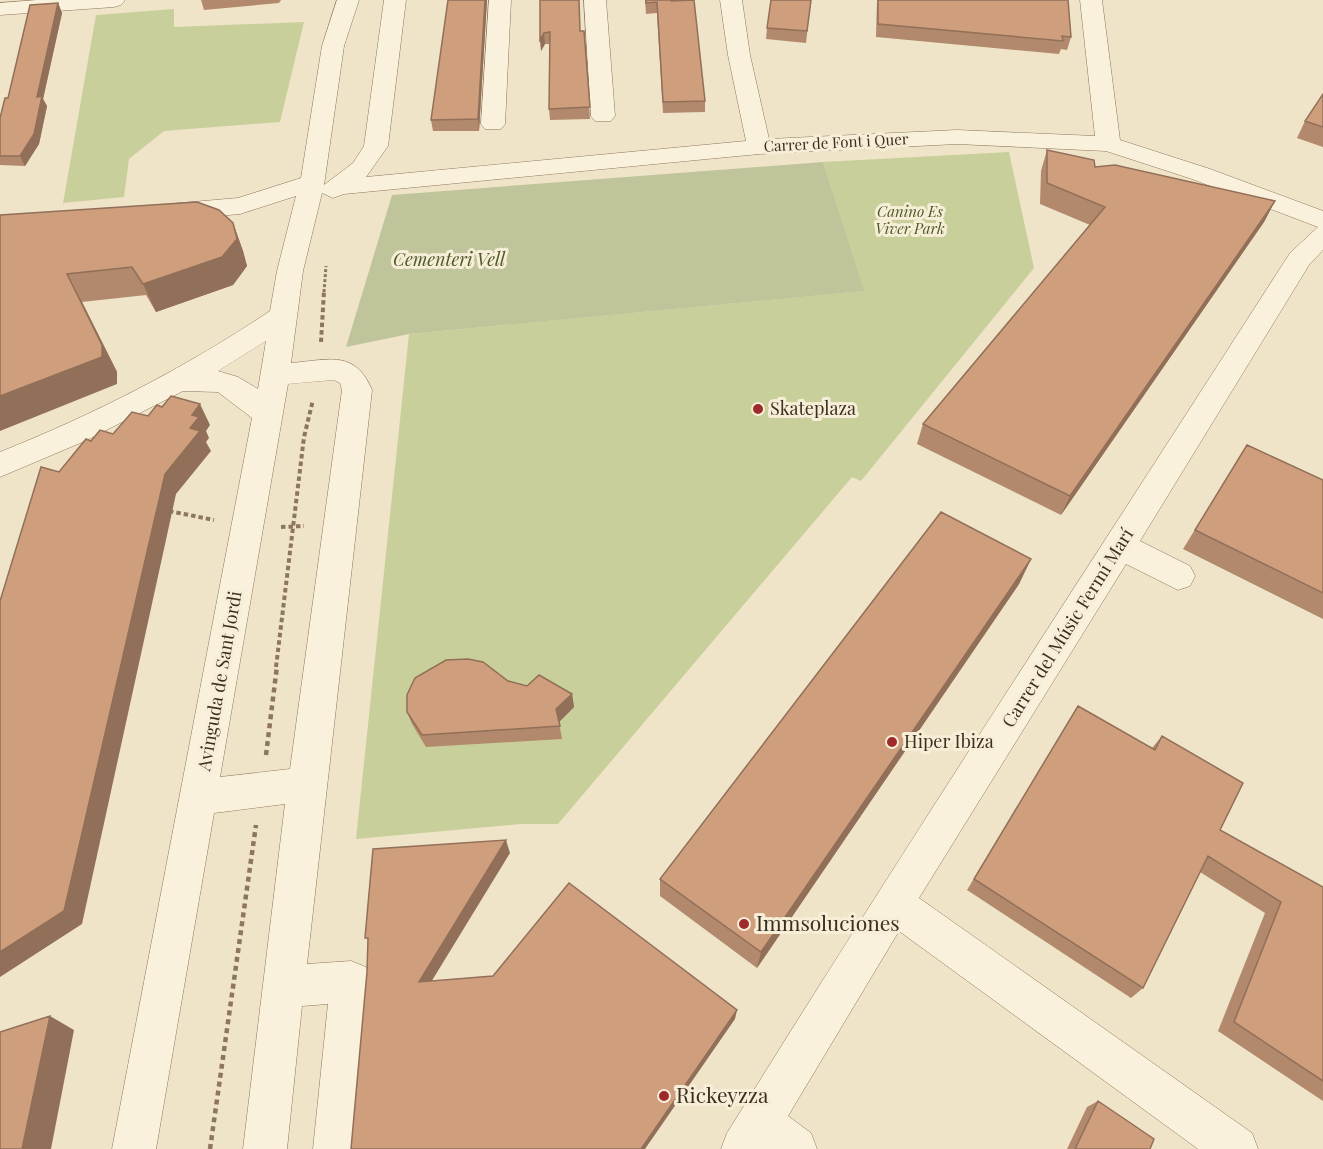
<svg xmlns="http://www.w3.org/2000/svg" width="1323" height="1149" viewBox="0 0 1323 1149" font-family="'Playfair Display',serif">
<rect width="100%" height="100%" fill="#f0e4c8"/>
<path fill="#c9cf9b" d="M174,9V27L304,22L280,122L164,131L129,159L124,197L63,203L96,15Z
M1009,152L1034,268L861,481L852,477L558,824H521L356,839L409,334L863,291L823,162Z"/>
<path fill="#bfc49a" d="M823,162L864,291L409,334L346,347L392,195Z"/>
<g fill="none" stroke-linecap="round" stroke-linejoin="round">
<defs>
<path id="minor" d="M37,0H124L125,1L121,5L114,7L0,15V3Z
M337,0H359L344,46L324,185L353,163L364,146L384,0H406L388,146L366,177L746,141L728,55L720,0H742L750,55L769,139L957,130L1095,136L1080,0H1102L1120,140L1210,169L1323,211V250L1309,265L1140,541L1190,566L1195,576L1190,586L1178,590L1126,564L919,898L1252,1133L1258,1149H1198L899,931L788,1116L811,1133L817,1149H721L727,1133C911,837 1102,546 1290,253L1318,227L1192,179L1106,151L957,144L759,154L344,194L333,198L322,193L303,271L291,363C328,360 355,349 372,390L307,964L351,961L366,967L372,982L357,1149H313L328,1004L302,1006L287,1149H243L285,804L214,813L156,1149H112L252,418L218,392L183,391L85,441L0,477V452C95,414 185,368 270,311L277,271L296,196L240,214L169,220L160,218L156,212L160,206L169,204L238,198L301,178L322,46ZM266,341L258,389L238,377L218,371ZM334,380L340,383L342,390L290,769L220,777L288,384Z
M489,0H511L505,124L501,129H485L481,124Z
M584,0H606L615,116L611,121H595L591,116Z"/>
</defs>
<use href="#minor" stroke="#8d765c" stroke-width="1"/>
<path stroke="#8d765c" stroke-width="3" stroke-dasharray="3 2" stroke-linecap="butt" d="M324,292L326,266"/>
<path stroke="#8d765c" stroke-width="4" stroke-dasharray="4.5 3" stroke-linecap="butt" d="M321,342L324,291
M169,511L214,520
M281,527L304,526
M276,667L304,437L313,400"/>
<path stroke="#8d765c" stroke-width="4.5" stroke-dasharray="5 4" stroke-linecap="butt" d="M266,755L277,666
M210,1149L256,825"/>
<use href="#minor" fill="#faf1dc" fill-rule="evenodd"/>
</g>
<path fill="#b2896c" d="M201,0H281L279,3L204,10Z
M487,0L479,131H433L431,120Z
M540,0L580,31H584L590,119L550,120L549,109L550,44H545L541,51Z
M645,0H677L705,101V112L663,113L657,13L646,14Z
M811,0L806,43L766,39L767,28Z
M877,0H1068L1071,37L1067,50L1061,49L1059,54L876,37Z
M58,3L62,13L43,99L47,106L39,144L25,166L0,165V118L8,98Z
M1323,94V147L1297,138L1305,121Z
M1047,150L1095,167L1275,201L1264,222L1061,515L917,444L923,424L1090,225L1040,204L1041,171Z
M0,215L233,223L243,251L247,266L233,285L156,312L146,295L82,302L117,372V384Z
M1247,445L1323,480V619L1183,549Z
M1031,559L1019,584L757,968L660,896V879Z
M508,681L527,686L572,694L574,707L559,722L562,739L426,747L412,724L407,712Z
M1078,706L1152,748L1162,736L1220,830L1323,887V1101L1218,1031L1265,913L1200,872L1143,988L1131,998L967,890Z
M1098,1101L1150,1149H1067L1087,1107Z"/>
<path fill="#916f58" d="M485,0H487L479,131L478,119Z
M58,3L62,13L43,99L47,106L39,144L25,166L20,156L37,97Z
M544,33L545,44L541,51L540,40Z
M1275,201L1264,222L1061,515L1070,496Z
M233,223L243,251L247,266L233,285L156,312L143,284Z
M67,274L82,302L117,372V384L0,431V396Z
M200,404L210,425L206,431L209,438L206,442L211,451L176,494L82,924L0,977V952L165,474L190,428L192,415Z
M1031,559L1019,584L757,968L761,952Z
M572,694L574,707L559,722L556,709Z
M506,840L510,853L425,992L419,982Z
M737,1010L735,1019L645,1149H641Z
M50,1016L74,1030L51,1149H22Z"/>
<path fill="#cf9f7d" stroke="#916f58" stroke-width="1.5" d="M448,0H485L478,119L431,120Z
M540,0H579L580,31H584L590,107L549,109L550,32L544,33L540,40Z
M646,0H673L672,1L694,0L705,101L663,102L657,2L646,3Z
M771,0H811L807,31L767,28Z
M878,0H1068L1071,37L1062,36L1063,41L878,24Z
M58,3L37,97L42,96L34,134L20,156H0V118L5,98H8L30,5Z
M1323,94V127L1305,121Z
M1047,150L1094,160L1095,167L1115,165L1275,201L1070,496L923,424L1105,207L1047,183Z
M197,202L219,210L233,223L237,239L222,257L143,284L132,267L67,274L102,345V357L0,396V215Z
M171,396L200,404L192,415L199,417L190,428L200,431L165,474L64,911L0,952V601L41,467L59,472L86,439L91,441L100,430L113,434L132,412L148,416L157,405L162,407Z
M1247,445L1323,480V593L1195,530Z
M941,512L1031,559L761,952L660,879Z
M468,659L483,662L508,681L527,686L539,675L572,694L556,709L560,726L422,735L407,712V695L415,678L446,660Z
M1078,706L1155,750L1162,736L1243,783L1220,830L1323,887V1081L1234,1022L1281,902L1208,856L1143,988L974,879Z
M506,840L419,982L493,976L569,883L737,1010L641,1149H351L367,972L368,938H365L373,849Z
M50,1016L22,1149H0V1032Z
M1098,1101L1154,1139L1150,1149H1075Z"/>
<g fill="#9e2a2b" stroke="#f7eed8" stroke-width="2">
<circle cx="758" cy="409" r="6"/>
<circle cx="892" cy="742" r="6"/>
<circle cx="744" cy="924" r="6"/>
<circle cx="664" cy="1096" r="6"/>
</g>
<g text-anchor="middle" stroke-width="6" stroke-linejoin="round" paint-order="stroke">
<g font-size="15" fill="#3d2e20" stroke="#f7eed8">
<text transform="translate(836 143) rotate(-3)" y="5">Carrer de Font i Quer</text>
</g>
<g font-size="15" font-style="italic" fill="#4d5a26" stroke="#f7eed8">
<text x="910" y="217">Canino Es<tspan x="910" dy="17">Viver Park</tspan></text>
</g>
<g font-size="18" font-style="italic" fill="#4d5a26" stroke="#f7eed8">
<text x="449" y="266">Cementeri Vell</text>
</g>
<g font-size="18" fill="#3d2e20" stroke="#f7eed8" text-anchor="start">
<text x="770" y="415">Skateplaza</text>
<text x="904" y="748">Hiper Ibiza</text>
</g>
<g font-size="18" fill="#3d2e20" stroke="#f7eed8">
<text transform="translate(1068 628) rotate(-58)" y="6">Carrer del Músic Fermí Marí</text>
<text transform="translate(220 681) rotate(-80)" y="6">Avinguda de Sant Jordi</text>
</g>
<g font-size="21" fill="#3d2e20" stroke="#f7eed8" text-anchor="start">
<text x="756" y="931">Immsoluciones</text>
<text x="676" y="1103">Rickeyzza</text>
</g>
</g>
</svg>
